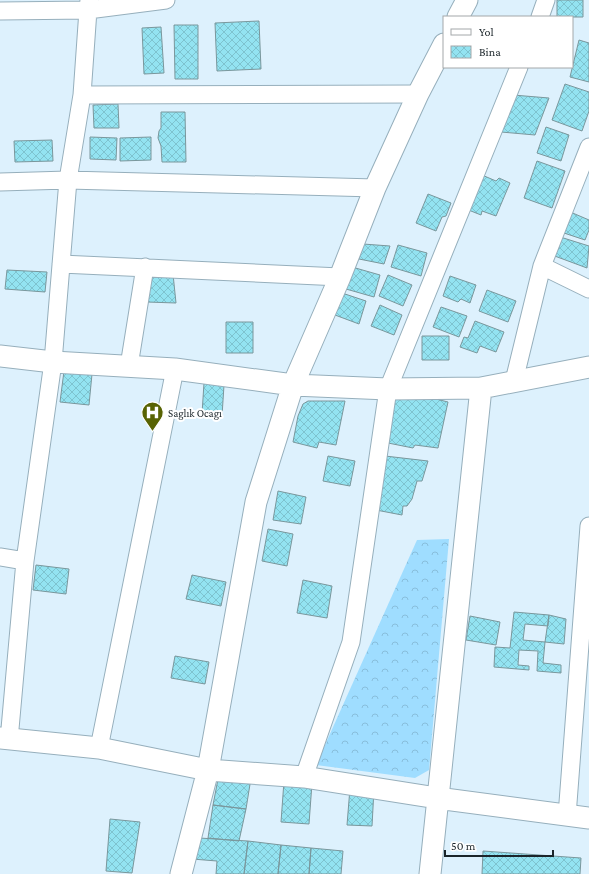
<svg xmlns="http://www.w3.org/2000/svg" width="589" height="874" viewBox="0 0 589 874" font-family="'Crimson Pro',serif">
<defs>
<pattern id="forest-crowns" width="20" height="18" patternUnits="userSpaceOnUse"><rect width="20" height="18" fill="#9fddff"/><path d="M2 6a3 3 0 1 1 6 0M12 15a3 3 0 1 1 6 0" fill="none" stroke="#88bedb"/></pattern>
<pattern id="building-cross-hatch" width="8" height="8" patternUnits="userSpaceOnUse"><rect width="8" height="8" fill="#93e3f1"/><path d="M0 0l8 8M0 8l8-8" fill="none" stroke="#7ec3cf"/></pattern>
</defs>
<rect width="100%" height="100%" fill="#ddf1fd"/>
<path fill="url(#forest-crowns)" d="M449,539L429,770L415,778L316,765L417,540Z"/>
<path fill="url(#building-cross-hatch)" stroke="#7a979c" d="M557,0H583V17H557Z
M259,21L261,69L217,71L215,23Z
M174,25H198V79H175Z
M161,27L164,73L144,74L142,28Z
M579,40L589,43V82L570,77Z
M565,84L589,92V111L582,131L552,120Z
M513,95L549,98L535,135L501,132Z
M118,104L119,128H94L93,105Z
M161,112H185L186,162H162L161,146L158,138L159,131L161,128Z
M546,127L569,135L561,161L537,153Z
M90,137L117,138L116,160L90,159Z
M151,137V160L120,161V138Z
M52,140L53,161L15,162L14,141Z
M537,161L565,171L552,208L524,198Z
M482,175L496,181L499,178L510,183L496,216L482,211L481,215L466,209Z
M428,194L451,203L446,216L442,217L436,231L416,223Z
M568,211L589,220V230L585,240L561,232Z
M557,236L589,246L587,268L552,255Z
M363,244L390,246L384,264L359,259Z
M398,245L427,253L421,276L391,267Z
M352,267L380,275L374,297L346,289Z
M7,270L47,272L45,292L5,289Z
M149,273L173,274L176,303L147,302Z
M388,275L412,285L403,306L379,296Z
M450,276L476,285L470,303L461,299L458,302L443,296Z
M487,290L516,301L508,322L479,311Z
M342,293L366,301L359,324L335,315Z
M380,305L402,315L394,335L371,326Z
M441,307L467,316L459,337L433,327Z
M475,321L504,332L496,352L480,346L477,353L460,347L464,337L468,338Z
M226,322H253V353H226Z
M422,336H449V360H422Z
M64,371L92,374L89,405L60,402Z
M204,383L224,385L222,416L202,414Z
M424,396L448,402L438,448L415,445L413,448L388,443L394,397Z
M308,401H345L336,445L319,442L317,448L293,442L298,416L303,404Z
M328,456L355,461L350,486L323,481Z
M385,456L428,461L422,481H417L412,499L407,506H403L402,515L376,510Z
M278,491L306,497L301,524L273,520Z
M268,529L293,534L287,566L262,561Z
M36,565L69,569L66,594L33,590Z
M192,575L226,582L221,606L186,599Z
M303,580L332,586L327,618L297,613Z
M514,612L549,615L548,626L525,624L523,640L545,642L543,663L561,665V673L537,671L538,651L519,650L518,665L529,666V670L494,667L495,647L510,648Z
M549,615L566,619L564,644L545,642Z
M470,616L500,622L496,645L466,640Z
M175,656L209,662L205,684L171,678Z
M219,774L251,778L246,809L213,805Z
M284,781L312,783L309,824L281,822Z
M350,788L374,789L372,826L347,825Z
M213,805L246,809L239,841L208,838Z
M110,819L140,822L132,873L106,871Z
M199,838L248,841L244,874H216L217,861L192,859Z
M248,841L281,845L278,874H244Z
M281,845L311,848L309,874H278Z
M311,848L343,851L341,874H309Z
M483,851L581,858L580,874H482Z"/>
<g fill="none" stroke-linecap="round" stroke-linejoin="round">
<defs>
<path id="minor" d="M89,0L88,10L166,0
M0,11L88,10L82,95L68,180L53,362L25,561L9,740
M540,17L546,0
M82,95L418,94
M0,182L68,180L375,188
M61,264L340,277
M542,266L589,289
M129,366L145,267
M514,381L542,266L589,147
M0,557L25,561
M99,748L175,369
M304,777L351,642L388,389L519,67
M567,816L589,526"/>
<path id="tertiary" d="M458,17L467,0
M0,356L53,362L175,369L293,385L388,389L481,388L589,367
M0,738L99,748L208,770L304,777L437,798L589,818
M181,874L208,770L256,502L293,385L340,277L375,188L418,94L444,44
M430,874L481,388"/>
</defs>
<use href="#minor" stroke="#96afbc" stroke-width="19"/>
<use href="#tertiary" stroke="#96afbc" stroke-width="23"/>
<use href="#minor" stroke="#fff" stroke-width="17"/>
<use href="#tertiary" stroke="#fff" stroke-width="21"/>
</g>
<defs>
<symbol id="hospital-pin" viewBox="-11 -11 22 30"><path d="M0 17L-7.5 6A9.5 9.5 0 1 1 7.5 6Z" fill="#586303" stroke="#fff"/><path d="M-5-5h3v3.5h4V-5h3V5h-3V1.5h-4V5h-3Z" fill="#fff"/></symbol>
</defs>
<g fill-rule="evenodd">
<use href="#hospital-pin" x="140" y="400" width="25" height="34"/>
</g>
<g text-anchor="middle" stroke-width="4" stroke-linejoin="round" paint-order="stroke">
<g font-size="11" fill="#1b252a" stroke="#fff" text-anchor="start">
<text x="168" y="417">Saglık Ocagı</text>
</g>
</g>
<rect x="443" y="16" width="130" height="52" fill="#ffffff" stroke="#a4a8aa"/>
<rect x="451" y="29" width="20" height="6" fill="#ffffff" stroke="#a4a8aa"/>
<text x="479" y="36" font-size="12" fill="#1b252a">Yol</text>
<rect x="451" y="46" width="20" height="12" fill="url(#building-cross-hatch)" stroke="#a4a8aa"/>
<text x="479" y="56" font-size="12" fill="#1b252a">Bina</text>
<path d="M445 850v6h108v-6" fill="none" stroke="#1b252a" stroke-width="2"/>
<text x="451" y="850" font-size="12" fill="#1b252a" stroke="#ffffff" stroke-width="3" paint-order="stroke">50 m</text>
</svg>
